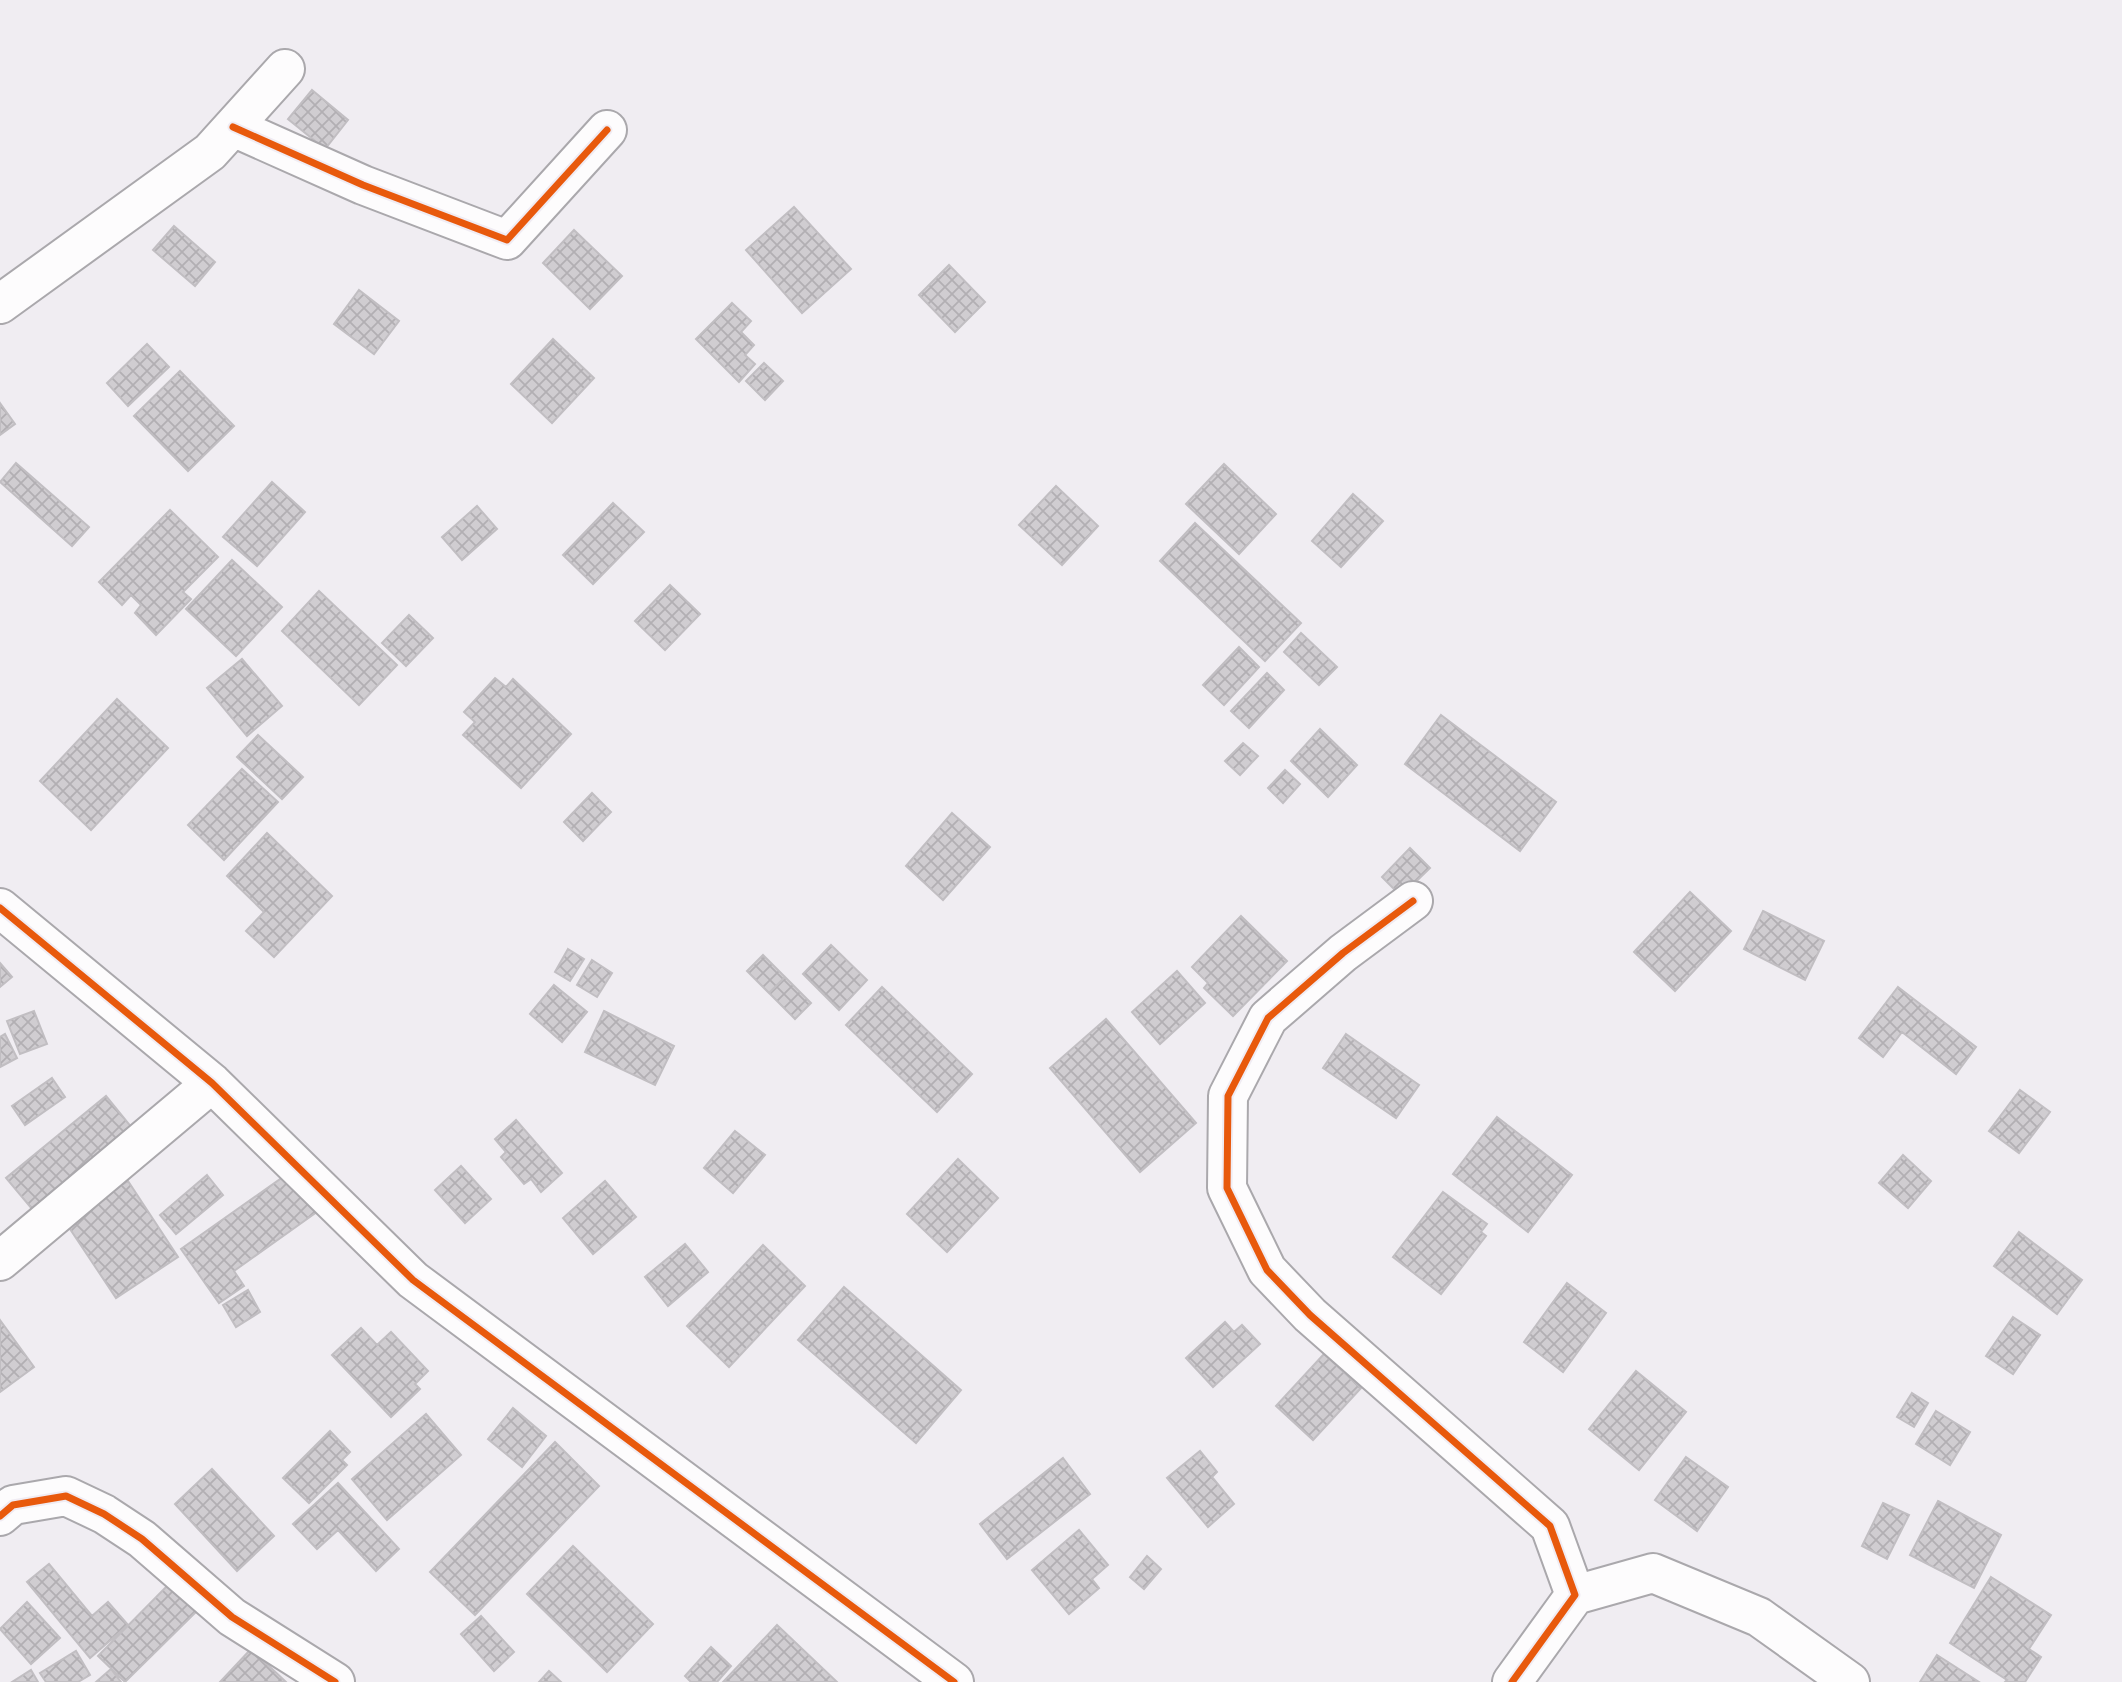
<svg xmlns="http://www.w3.org/2000/svg" width="2122" height="1682" viewBox="0 0 2122 1682" font-family="'Open Sans',sans-serif">
<defs>
<pattern id="building-cross-hatch" width="8" height="8" patternUnits="userSpaceOnUse" patternTransform="scale(1.75)"><rect width="8" height="8" fill="#d0cdd1"/><path d="M0 0l8 8M0 8l8-8" fill="none" stroke="#b2afb3"/></pattern>
</defs>
<rect width="100%" height="100%" fill="#f0edf2"/>
<path fill="url(#building-cross-hatch)" stroke="#c1bec2" stroke-width="2" d="M312,90L348,120L325,149L288,119Z
M794,207L851,269L802,313L746,250Z
M174,226L215,262L195,286L153,250Z
M574,230L622,276L590,309L543,263Z
M949,265L985,302L955,332L919,295Z
M359,290L399,321L374,354L334,324Z
M732,303L751,321L741,332L754,345L745,355L755,364L739,382L696,339Z
M553,339L594,378L552,423L511,384Z
M147,344L169,367L128,406L107,383Z
M764,363L783,381L765,400L746,381Z
M180,371L234,426L188,471L134,416Z
M0,403L15,424L0,435Z
M16,463L89,527L72,546L0,482Z
M1224,464L1276,514L1239,554L1186,504Z
M272,482L305,512L257,566L223,537Z
M1056,486L1098,526L1062,565L1019,525Z
M1353,494L1383,521L1341,567L1312,541Z
M613,503L644,532L593,584L563,555Z
M477,506L497,529L462,560L442,537Z
M170,510L218,557L183,592L191,599L156,635L135,613L141,605L131,595L122,605L99,582Z
M1195,523L1301,623L1265,661L1160,561Z
M232,560L282,607L236,656L186,609Z
M670,585L700,614L665,650L635,621Z
M319,591L397,665L359,705L282,631Z
M409,615L433,638L406,666L382,643Z
M1301,633L1337,667L1319,685L1284,652Z
M1239,647L1259,667L1224,705L1203,685Z
M242,659L282,706L247,736L207,688Z
M1267,673L1284,690L1249,728L1231,711Z
M495,678L506,687L513,679L571,734L521,788L463,735L475,722L464,712Z
M117,699L168,748L91,830L40,781Z
M1441,715L1556,802L1520,851L1405,764Z
M1320,729L1357,765L1328,797L1291,761Z
M258,735L303,777L282,799L237,757Z
M1243,743L1258,756L1240,775L1225,761Z
M242,769L278,802L224,860L188,825Z
M1285,770L1300,784L1283,803L1268,788Z
M592,793L611,812L583,841L564,822Z
M952,813L990,847L943,900L906,866Z
M267,833L332,896L274,957L246,931L264,912L227,876Z
M1410,848L1430,868L1401,896L1382,877Z
M1690,892L1731,931L1675,991L1634,952Z
M1763,911L1824,941L1805,980L1744,949Z
M1241,916L1287,961L1233,1016L1204,988L1208,983L1192,967Z
M831,945L867,980L839,1010L803,974Z
M568,949L584,959L570,981L555,972Z
M763,955L785,977L769,993L747,971Z
M592,960L612,973L597,997L577,985Z
M0,963L12,977L0,987Z
M1177,971L1205,1003L1160,1044L1132,1012Z
M785,977L811,1003L795,1019L769,993Z
M554,985L587,1012L562,1042L530,1014Z
M882,987L972,1074L937,1112L846,1025Z
M1898,987L1976,1047L1956,1074L1902,1032L1883,1057L1859,1038Z
M34,1011L47,1044L20,1054L7,1021Z
M604,1011L674,1046L655,1085L585,1052Z
M1106,1019L1196,1123L1140,1172L1050,1068Z
M5,1034L17,1058L0,1067V1037Z
M1346,1034L1419,1085L1396,1118L1323,1068Z
M52,1078L65,1097L25,1125L12,1106Z
M2020,1090L2050,1112L2019,1153L1989,1131Z
M106,1096L137,1134L38,1216L6,1178Z
M1497,1117L1572,1175L1528,1232L1453,1174Z
M516,1120L562,1173L541,1192L531,1179L524,1184L501,1157L506,1152L495,1139Z
M735,1131L765,1155L733,1193L704,1168Z
M1903,1155L1931,1181L1908,1208L1879,1183Z
M958,1159L998,1198L947,1252L907,1214Z
M461,1166L491,1199L465,1223L435,1190Z
M293,1170L321,1209L234,1271L244,1286L219,1303L181,1249Z
M207,1175L223,1195L176,1234L160,1215Z
M128,1181L178,1257L116,1298L66,1223Z
M605,1181L636,1217L593,1254L563,1218Z
M1443,1192L1487,1224L1481,1232L1486,1236L1441,1294L1393,1257Z
M2019,1232L2082,1280L2057,1314L1994,1266Z
M685,1244L708,1272L668,1306L645,1277Z
M763,1245L805,1286L729,1367L687,1326Z
M1567,1283L1606,1313L1563,1372L1524,1342Z
M844,1287L961,1390L916,1443L798,1340Z
M248,1290L260,1312L236,1327L223,1305Z
M2013,1317L2040,1335L2013,1374L1986,1356Z
M0,1320L34,1367L0,1392Z
M1225,1322L1234,1332L1242,1325L1260,1344L1213,1387L1186,1358Z
M361,1328L377,1345L391,1332L428,1371L415,1384L420,1389L391,1417L332,1355Z
M1324,1354L1361,1388L1313,1440L1276,1406Z
M1636,1371L1686,1412L1639,1470L1589,1429Z
M1912,1393L1928,1403L1914,1427L1897,1417Z
M513,1408L546,1436L522,1467L488,1439Z
M1936,1411L1970,1432L1950,1465L1916,1444Z
M426,1414L461,1455L387,1520L352,1479Z
M330,1431L350,1452L342,1460L347,1465L309,1503L283,1478Z
M555,1442L599,1486L475,1615L430,1572Z
M1200,1451L1217,1472L1212,1477L1234,1504L1208,1527L1167,1478Z
M1686,1457L1728,1487L1697,1531L1655,1500Z
M1063,1458L1090,1494L1007,1559L980,1524Z
M212,1469L274,1536L237,1571L175,1504Z
M338,1483L399,1549L376,1571L338,1530L317,1549L293,1524Z
M1938,1501L2001,1535L1974,1588L1910,1555Z
M1883,1503L1909,1515L1887,1559L1862,1546Z
M1079,1530L1108,1565L1092,1579L1099,1588L1069,1614L1032,1570Z
M573,1546L653,1624L607,1672L527,1594Z
M1147,1556L1161,1569L1144,1589L1130,1577Z
M49,1564L92,1616L108,1602L128,1625L90,1658L27,1582Z
M176,1577L204,1604L125,1682L98,1656Z
M1991,1577L2051,1615L2029,1649L2041,1657L2025,1682H2005L2007,1680L1950,1643Z
M27,1602L60,1638L31,1664L0,1629Z
M481,1616L514,1652L494,1671L461,1634Z
M777,1625L837,1682H723Z
M711,1647L731,1666L717,1682H691L685,1676Z
M251,1649L286,1682H220Z
M76,1651L90,1675L78,1682H46L40,1673Z
M1937,1655L1979,1682H1920Z
M111,1669L121,1682H96Z
M31,1670L38,1682H12Z
M549,1671L561,1682H539Z"/>
<g fill="none" stroke-linecap="round" stroke-linejoin="round">
<defs>
<path id="minor" d="M233,127L363,185L507,240L607,130
M0,304L210,152L285,69
M1413,901L1343,953L1268,1018L1228,1096L1227,1188L1267,1270L1310,1315L1550,1526L1575,1595L1512,1682
M0,908L212,1083L413,1280L954,1682
M0,1261L212,1083
M0,1516L13,1505L66,1496L104,1514L142,1539L232,1617L335,1682
M1575,1595L1653,1573L1759,1617L1850,1682"/>
</defs>
<use href="#minor" stroke="#aaa8ac" stroke-width="42"/>
<use href="#minor" stroke="#fdfcfd" stroke-width="38"/>
<defs>
<path id="cycleway" d="M233,127L363,185L507,240L607,130
M1413,901L1343,953L1268,1018L1228,1096L1227,1188L1267,1270L1310,1315L1550,1526L1575,1595L1512,1682
M0,908L212,1083L413,1280L954,1682
M0,1516L13,1505L66,1496L104,1514L142,1539L232,1617L335,1682"/>
</defs>
<use href="#cycleway" stroke="#f0ecf3" stroke-width="11"/>
<use href="#cycleway" stroke="#e8590c" stroke-width="7"/>
</g>
</svg>
